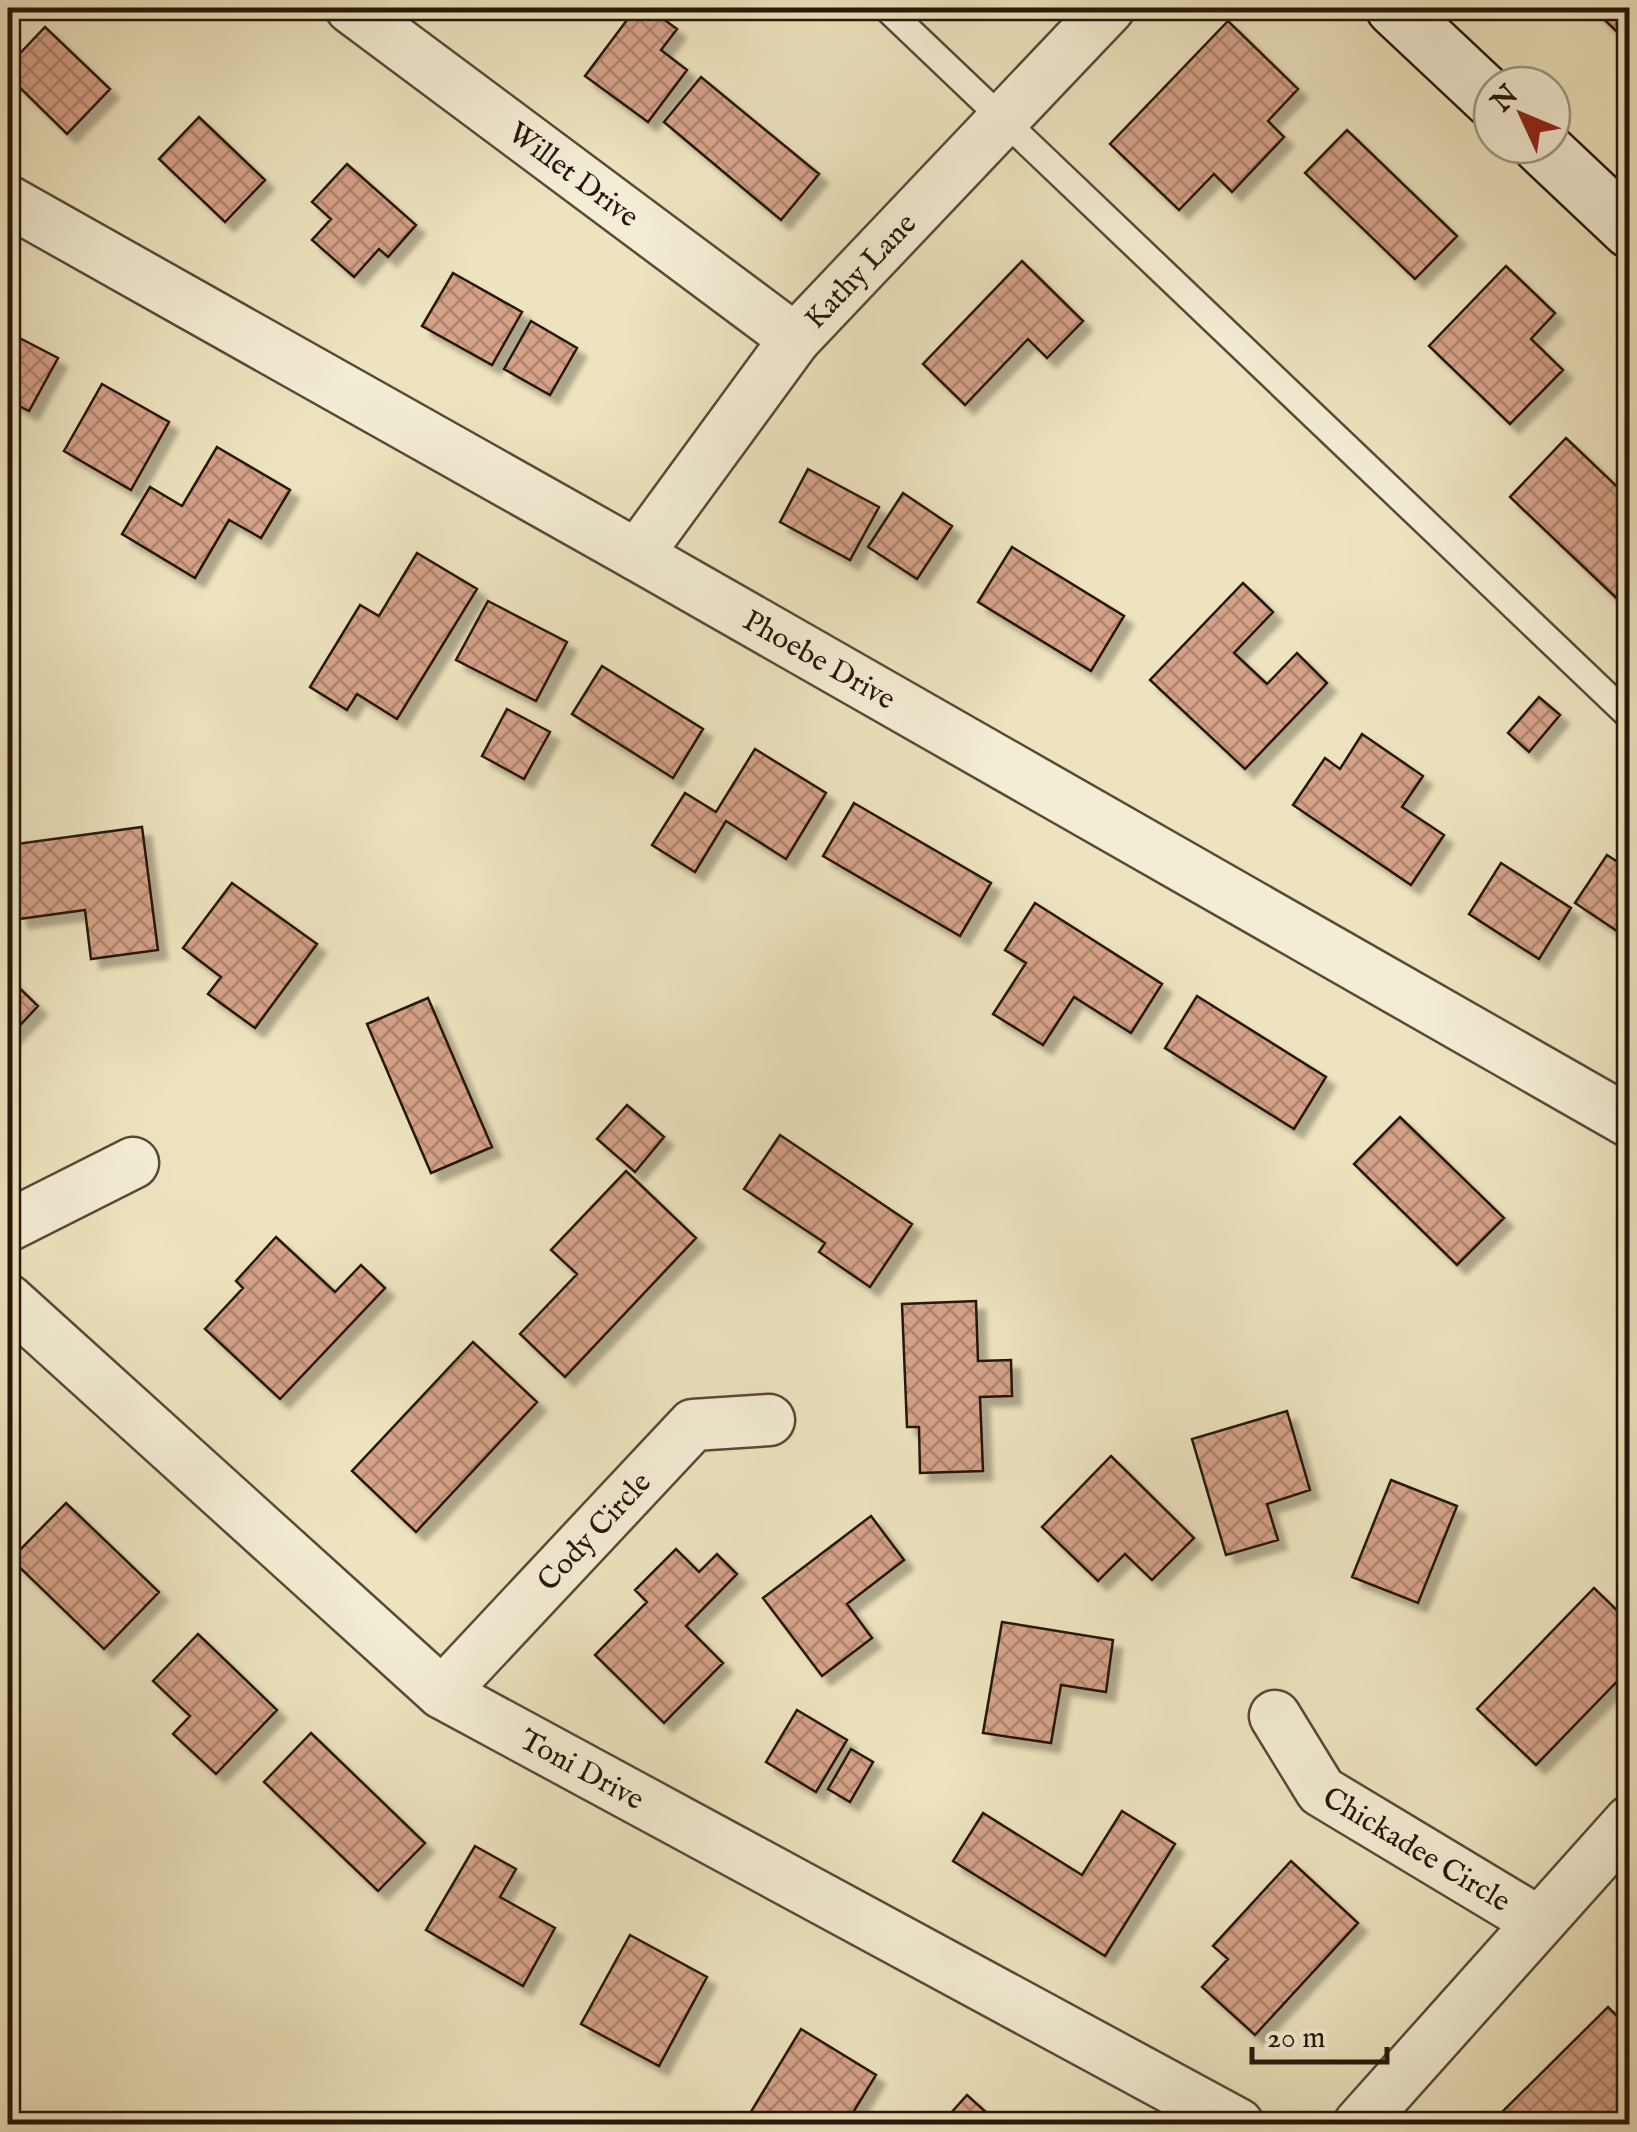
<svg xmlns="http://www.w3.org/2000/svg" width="1637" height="2132" viewBox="0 0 1637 2132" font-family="'IM FELL English',serif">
<defs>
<pattern id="building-cross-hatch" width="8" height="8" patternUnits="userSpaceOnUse" patternTransform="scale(2.5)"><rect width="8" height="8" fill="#d5a288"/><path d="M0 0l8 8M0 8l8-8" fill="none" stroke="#ad836d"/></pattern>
<filter id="shadow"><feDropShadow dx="9" dy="9" stdDeviation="2.5" flood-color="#0004"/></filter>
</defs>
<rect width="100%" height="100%" fill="#ede3be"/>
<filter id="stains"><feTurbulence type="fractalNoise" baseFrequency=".002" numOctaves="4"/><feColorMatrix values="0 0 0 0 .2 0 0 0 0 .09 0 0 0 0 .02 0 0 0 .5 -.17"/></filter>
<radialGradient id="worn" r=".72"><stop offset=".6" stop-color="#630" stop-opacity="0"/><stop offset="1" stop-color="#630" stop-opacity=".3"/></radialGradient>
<path fill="url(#building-cross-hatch)" stroke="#27160a" stroke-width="2.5" filter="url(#shadow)" d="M636,8H648L677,29L661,50L687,70L648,122L585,76Z
M1592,8H1630V44Z
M1228,21L1298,89L1268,121L1284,137L1232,192L1214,174L1179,210L1110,144Z
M45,27L110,89L67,134L8,76V66Z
M701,77L819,174L781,220L664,122Z
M199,117L265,180L225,222L159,159Z
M1347,130L1457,236L1415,279L1305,173Z
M347,164L416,225L388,257L379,249L354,277L312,240L331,219L312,202Z
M1022,261L1083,321L1047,358L1028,339L965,405L923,364Z
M1506,266L1555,313L1531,339L1563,370L1510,424L1429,346Z
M453,273L522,312L492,365L422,326Z
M531,321L577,348L550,395L504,369Z
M8,332L58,358L29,411L8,400Z
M102,384L169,422L131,490L64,451Z
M1566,438L1630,499V611L1510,497Z
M217,447L290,490L261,538L229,520L195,578L122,534L150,487L182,506Z
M808,469L879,507L850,560L780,522Z
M903,493L952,526L917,579L868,547Z
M1012,547L1124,616L1091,671L978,602Z
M417,553L477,589L397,719L357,694L347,710L310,687L360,605L379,616Z
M1243,583L1273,612L1234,653L1267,684L1297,653L1327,683L1245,769L1150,680Z
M488,601L567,642L536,701L456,660Z
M602,666L703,729L673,778L572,714Z
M1539,697L1560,715L1529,752L1508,733Z
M507,709L550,732L524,779L482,756Z
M1362,734L1423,776L1402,807L1444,835L1411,885L1293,805L1325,758L1340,769Z
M755,749L826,793L786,859L726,821L695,872L652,845L685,793L716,812Z
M854,803L991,883L960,936L823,856Z
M142,827L158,950L91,959L85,910L19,919L9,845Z
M1607,855L1630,870V926L1623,935L1575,903Z
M1501,863L1571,908L1539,959L1469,914Z
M232,883L317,944L255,1028L208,994L221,977L183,948Z
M1035,903L1162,984L1131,1033L1074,997L1043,1045L993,1014L1026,963L1005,950Z
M8,977L38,1006L8,1038Z
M1197,996L1326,1077L1294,1129L1165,1048Z
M428,998L492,1147L431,1173L367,1024Z
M627,1105L664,1137L635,1172L597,1139Z
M1400,1117L1504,1218L1457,1265L1354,1164Z
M780,1135L912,1224L870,1287L819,1252L825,1243L744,1189Z
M626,1171L696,1238L565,1377L520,1334L577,1274L551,1250Z
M276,1237L335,1292L361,1265L385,1288L280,1399L205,1329L243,1288L236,1281Z
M976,1301L978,1361L1011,1360L1012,1396L980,1397L983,1471L920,1473L919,1427H907L902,1304Z
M473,1342L537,1402L416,1532L352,1471Z
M1287,1411L1310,1490L1267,1504L1278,1540L1226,1555L1192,1439Z
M1111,1456L1194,1538L1152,1580L1125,1554L1098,1581L1042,1527Z
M1391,1480L1457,1506L1418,1603L1352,1577Z
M66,1503L159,1592L104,1649L11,1559Z
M871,1516L904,1560L847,1604L872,1638L822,1676L763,1598Z
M676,1549L699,1572L717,1554L737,1574L686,1626L723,1663L664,1723L595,1655L647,1602L635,1590Z
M1594,1588L1630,1623V1668L1536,1765L1477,1709Z
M1002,1622L1113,1640L1106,1692L1061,1685L1051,1743L983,1733Z
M198,1634L277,1710L216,1774L173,1734L190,1716L153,1681Z
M797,1710L847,1740L816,1792L766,1762Z
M311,1733L425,1843L378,1891L264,1782Z
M851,1749L873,1762L850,1802L828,1789Z
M1122,1811L1175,1844L1105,1956L953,1861L983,1813L1082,1875Z
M475,1846L516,1869L500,1897L555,1928L523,1986L426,1930Z
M1291,1861L1358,1923L1255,2035L1202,1987L1228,1959L1213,1946Z
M630,1935L707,1977L659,2066L581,2024Z
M1608,2007L1630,2029V2086L1618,2097L1630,2108V2124H1490Z
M801,2029L876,2075L846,2124H765L749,2115Z
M967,2095L999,2124H941Z"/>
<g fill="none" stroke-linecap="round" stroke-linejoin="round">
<defs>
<path id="lane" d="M886,8L1630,717"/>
<g id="street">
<path id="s1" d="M351,8L795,339"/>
<path id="s2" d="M8,201L637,555L1630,1122"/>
<path id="s3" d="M637,555L795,339L1109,8"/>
<path d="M8,1226L133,1163"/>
<path id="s4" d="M8,1300L442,1693L1238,2124"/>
<path id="s5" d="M442,1693L693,1425L769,1420"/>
<path id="s6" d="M1275,1716L1321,1791L1537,1921"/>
<path d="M1359,2124L1630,1821"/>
</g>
<path id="secondary" d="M1394,8L1492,100
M1540,145L1630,230"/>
</defs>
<use href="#lane" stroke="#584937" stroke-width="30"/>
<use href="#street" stroke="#584937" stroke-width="55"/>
<use href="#secondary" stroke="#27160a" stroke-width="60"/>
<use href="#lane" stroke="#f3edd5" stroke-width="25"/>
<use href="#street" stroke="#f3edd5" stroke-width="50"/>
<use href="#secondary" stroke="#f3edd5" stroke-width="55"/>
</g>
<g text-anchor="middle" stroke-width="8" stroke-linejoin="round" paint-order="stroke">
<g font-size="30" fill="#27160a" stroke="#f3edd5">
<text dy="10" stroke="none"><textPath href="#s1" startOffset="278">Willet Drive</textPath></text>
<text dy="10" stroke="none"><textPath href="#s3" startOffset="362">Kathy Lane</textPath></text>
<text dy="10" stroke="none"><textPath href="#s2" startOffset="932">Phoebe Drive</textPath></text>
<text dy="10" stroke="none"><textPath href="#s5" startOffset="222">Cody Circle</textPath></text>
<text dy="10" stroke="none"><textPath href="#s4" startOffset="745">Toni Drive</textPath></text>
<text dy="10" stroke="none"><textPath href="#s6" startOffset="200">Chickadee Circle</textPath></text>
</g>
</g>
<rect width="1637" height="2132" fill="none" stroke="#ede3be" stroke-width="40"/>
<rect x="10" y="10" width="1617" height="2112" fill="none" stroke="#27160a" stroke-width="5"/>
<rect x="20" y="20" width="1597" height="2092" fill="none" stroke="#27160a" stroke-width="2.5"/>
<g transform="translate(1522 115) rotate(314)"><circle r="48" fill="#f3edd5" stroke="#a19784" stroke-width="2.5"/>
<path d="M0-8L18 38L0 25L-18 38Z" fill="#8f2418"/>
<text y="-15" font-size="28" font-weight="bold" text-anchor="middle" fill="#27160a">N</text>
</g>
<path d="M1252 2047v15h135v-15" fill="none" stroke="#27160a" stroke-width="5"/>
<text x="1267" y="2047" font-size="30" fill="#27160a" stroke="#f3edd5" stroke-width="8" paint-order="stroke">20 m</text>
<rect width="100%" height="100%" filter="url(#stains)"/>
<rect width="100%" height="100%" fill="url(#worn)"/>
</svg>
